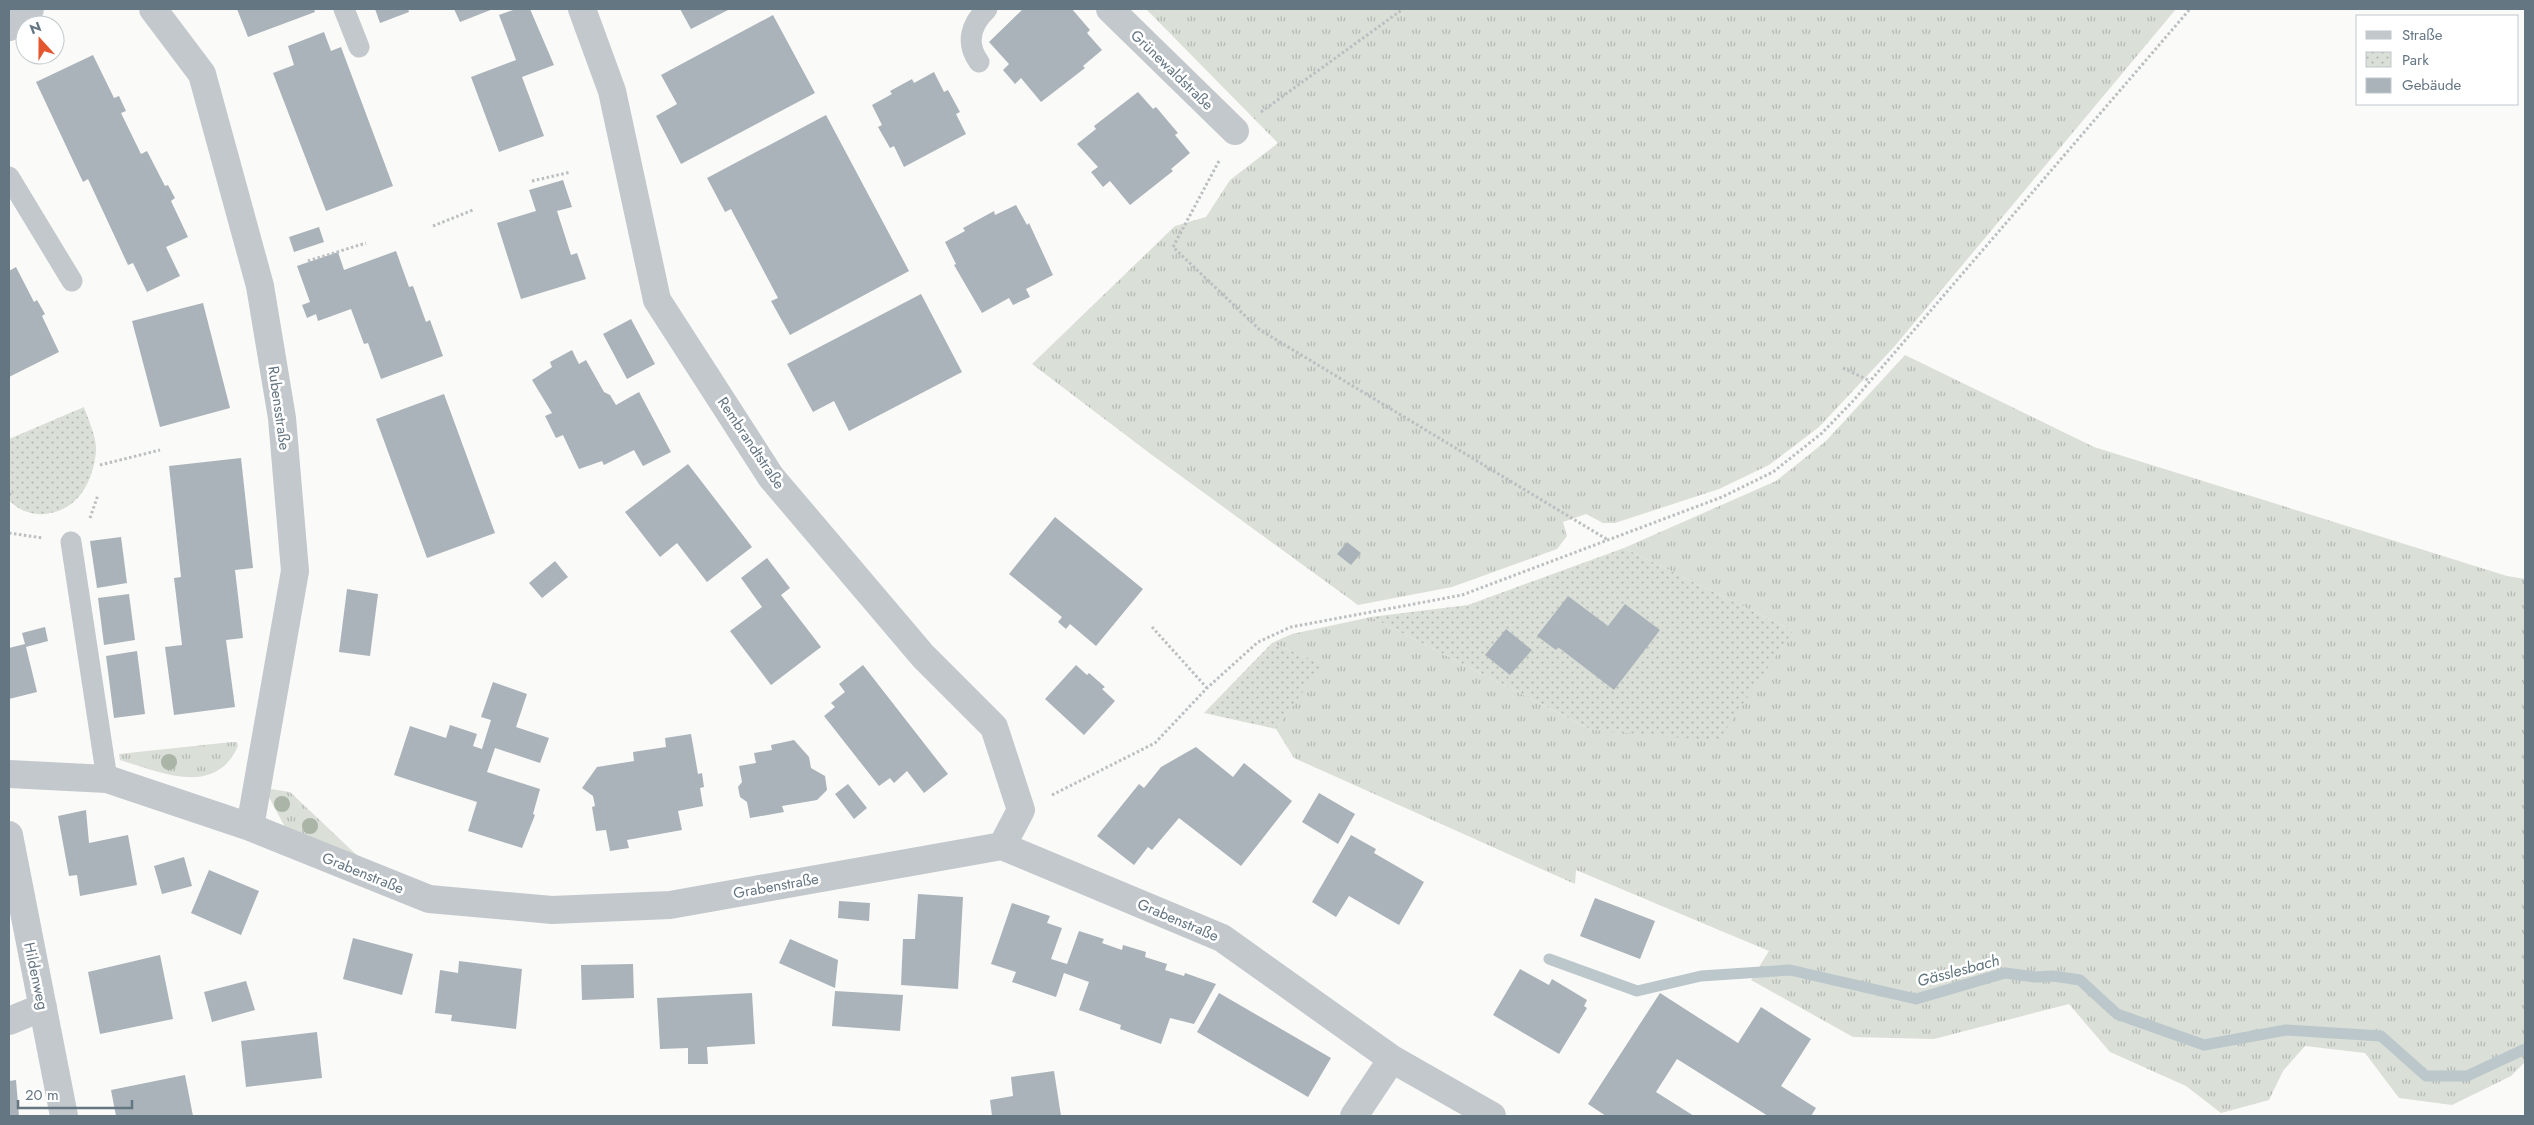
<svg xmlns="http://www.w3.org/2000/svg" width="2534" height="1125" viewBox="0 0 2534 1125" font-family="Jost,sans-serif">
<defs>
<pattern id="grass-tufts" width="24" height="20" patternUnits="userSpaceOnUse" patternTransform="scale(1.25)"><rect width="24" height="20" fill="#dadfd7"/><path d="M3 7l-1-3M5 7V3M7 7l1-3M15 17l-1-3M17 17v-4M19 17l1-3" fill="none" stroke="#b4b9b4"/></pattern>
<pattern id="park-dots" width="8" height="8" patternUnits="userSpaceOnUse" patternTransform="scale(1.25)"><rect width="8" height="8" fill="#dadfd7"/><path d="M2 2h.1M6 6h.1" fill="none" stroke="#b4b9b4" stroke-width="1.8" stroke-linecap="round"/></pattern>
</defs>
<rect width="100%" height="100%" fill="#fafaf8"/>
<path fill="url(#grass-tufts)" d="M1146,9H2176L1894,347L1819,427L1769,465L1719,489L1615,523H1603L1586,514L1563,522L1567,536L1557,549L1452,587L1358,605L1152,455L1032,364L1175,226L1206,217L1230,180L1278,143Z
M1905,355L2094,447L2507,576L2525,579V1062L2511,1076L2452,1105L2399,1098L2365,1053L2305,1046L2283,1071L2269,1100L2221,1113L2186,1086L2110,1052L2069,1004L1934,1039L1853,1037L1751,980L1769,951L1576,870L1575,884L1294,758L1276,729L1322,664L1272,643L1292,634L1371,617L1592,730L1793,631L1624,548L1776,481L1826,441Z
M232,742H237L238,746C215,798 160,772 120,760L119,754Z
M264,788L290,792L364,862L285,827Z"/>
<path fill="url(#park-dots)" d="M84,407C88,419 97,438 96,451C95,465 90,482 81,494C64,517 28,522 9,500V439Z
M1624,548L1793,631L1718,741L1592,730L1371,617L1468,605Z
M1272,643L1323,664L1276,729L1204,713Z"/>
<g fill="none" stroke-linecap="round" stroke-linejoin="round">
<path stroke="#bbc7cb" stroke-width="11" d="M1549,959L1637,991L1701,976L1790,970L1916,999L2005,973L2035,977L2053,976L2080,980L2117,1014L2204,1045L2286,1030L2381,1036L2426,1076H2467L2525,1049"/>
</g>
<path fill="#aab3b9" d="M237,9H314L315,12L248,37Z
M375,9H408L409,12L380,23Z
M454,9H493L460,22Z
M516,9H530L554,65L522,77L544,136L499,152L471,77L516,60L499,15Z
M680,9H730L691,29Z
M1023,9H1072L1090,30L1087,33L1102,50L1083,66L1085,68L1041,102L1021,78L1015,84L1003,70L1009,64L989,42Z
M773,15L815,93L681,164L656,116L677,104L661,75Z
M324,32L331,51L341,47L393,186L326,211L273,73L294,65L288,46Z
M93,55L114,98L119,96L126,111L121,113L141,154L147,151L165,186L168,185L175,198L171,201L188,237L166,247L180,276L147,292L133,263L128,265L88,179L83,182L36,82Z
M934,72L944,92L948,90L960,112L956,114L966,134L904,167L894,146L890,148L878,127L882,125L872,105L892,94L890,91L912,79L914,83Z
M1138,92L1153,109L1156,107L1178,133L1175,135L1190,153L1171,169L1173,171L1130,205L1110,181L1103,187L1091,172L1098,167L1077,144L1096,129L1094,126Z
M826,115L909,271L790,335L771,301L778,298L731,209L725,212L707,178Z
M563,180L572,207L557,211L571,255L577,253L586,279L521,299L497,223L536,211L529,190Z
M1016,205L1027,225L1029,223L1053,275L1026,289L1030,297L1013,305L1009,298L982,313L954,265L956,264L945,242L965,231L963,228L994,211L995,215Z
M319,227L324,242L294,252L289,237Z
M396,251L409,287L413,286L426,322L430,320L443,356L381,379L368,343L364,344L351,309L318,321L316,314L307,318L302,305L310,302L297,266L338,252L344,270Z
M16,267L34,302L37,300L45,314L42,316L59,352L9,377V271Z
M921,294L962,372L849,431L834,401L813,412L787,364Z
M203,303L230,408L160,427L132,321Z
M631,319L655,364L627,379L603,334Z
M572,350L579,364L586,360L604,392L610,395L616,405L639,392L671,452L643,466L634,450L604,465L602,461L579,469L563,435L556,438L545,416L552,413L532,380L552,367L550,362Z
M444,394L495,533L427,558L376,419Z
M241,458L253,568L235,570L243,638L226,640L235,707L174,715L165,647L182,645L174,578L181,577L169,466Z
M688,464L752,547L707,582L677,543L660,557L625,512Z
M1055,517L1143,589L1096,646L1070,624L1066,629L1058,622L1062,617L1009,574Z
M121,537L127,583L97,588L90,541Z
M1347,542L1361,553L1351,565L1337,554Z
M767,558L790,588L781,595L821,647L771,685L730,631L762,607L741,578Z
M555,561L568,577L542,598L529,583Z
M347,589L378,594L370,656L339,652Z
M129,594L135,640L104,645L98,598Z
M1568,596L1608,626L1625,604L1660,630L1614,690L1558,647L1556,650L1537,636Z
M45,627L48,641L26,647L37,692L9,699V648L25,644L22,633Z
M1506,629L1532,650L1510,675L1485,655Z
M137,651L145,714L114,718L106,656Z
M863,665L948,774L924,793L907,771L894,783L890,778L879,786L824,716L835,707L831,703L845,692L839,684Z
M1076,665L1087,675L1089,673L1105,687L1102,689L1115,701L1084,735L1045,699Z
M493,682L527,694L516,727L549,738L540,763L495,748L487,772L540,789L533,814L535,815L522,848L468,831L477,802L394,775L410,726L446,738L450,725L477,734L473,746L482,749L491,720L481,717Z
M691,734L698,774L702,773L704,787L700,788L703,806L678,811L682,830L627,840L629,848L610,851L606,830L596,831L592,807L595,806L593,796L582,788L597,767L634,761L633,752L666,747L665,738Z
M794,740L809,757L811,768L825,776L827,790L817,800L782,806L784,812L750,818L747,802L740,797L738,787L742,782L739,766L756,763L754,753L772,750L771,745Z
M1196,747L1233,777L1244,763L1292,801L1241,866L1179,818L1152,850L1148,847L1134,865L1097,836L1139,784L1144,788L1161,767Z
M848,784L867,808L854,819L835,794Z
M1319,793L1355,814L1338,844L1302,822Z
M86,810L89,843L128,835L137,885L80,896L77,875L69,876L58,816Z
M1351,835L1376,849L1374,853L1424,882L1399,925L1349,896L1336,917L1312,902Z
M184,857L192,886L162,894L154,866Z
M209,870L259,891L241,935L191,913Z
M918,894L963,897L958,989L901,985L903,939H915Z
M1595,898L1655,921L1640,959L1580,936Z
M839,901L870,903L869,921L838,918Z
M1012,903L1050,916L1047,923L1062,928L1051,959L1067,964L1079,931L1104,939L1102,943L1122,950L1123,945L1146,952L1145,957L1167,964L1165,970L1184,976L1185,973L1216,984L1194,1024L1170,1018L1161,1044L1120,1029L1121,1025L1079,1010L1089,982L1064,973L1056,997L1012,982L1016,972L991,964Z
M353,938L413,954L402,995L343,979Z
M790,939L838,960L835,988L779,963Z
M160,955L173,1019L100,1034L88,972Z
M459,961L522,969L516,1029L451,1021L452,1015L435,1013L440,970L458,973Z
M633,964L634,998L582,1000L581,965Z
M1520,969L1549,985L1552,979L1587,1000L1584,1006L1587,1008L1559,1054L1493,1015Z
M246,981L255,1010L212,1022L204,992Z
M835,991L903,995L900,1031L832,1026Z
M752,993L755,1044L707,1047L708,1064H688V1048L660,1049L657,998Z
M1219,993L1331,1058L1308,1097L1197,1032Z
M1660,993L1738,1043L1761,1007L1811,1039L1781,1086L1816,1108L1811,1116H1768L1677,1059L1656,1092L1694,1116H1606L1588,1104Z
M317,1032L322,1078L246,1087L241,1041Z
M1054,1071L1061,1116H992L990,1100L1013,1096L1011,1077Z
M185,1075L193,1116H116L111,1090Z
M16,1080L19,1116H9V1081Z"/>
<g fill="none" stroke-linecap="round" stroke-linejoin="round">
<path stroke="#bbbfc2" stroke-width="3" stroke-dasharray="2.5 2.5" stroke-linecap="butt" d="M1261,112L1403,9
M1219,161L1173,247L1260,330L1608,540
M532,181L571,172
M433,226L473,210
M308,261L366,243
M1843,368L1870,381
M100,465L160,450
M9,495L13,491
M90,518L98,495
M9,533L43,538
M1152,627L1207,688
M1052,795L1155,743L1207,688L1258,642L1291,627L1462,595L1722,497L1773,472L1822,433L1853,401L2190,9"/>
<path stroke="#c3c8cc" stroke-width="21" d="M344,9L359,47
M979,62C965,43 971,24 987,9
M9,177L72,281
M71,542L107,779"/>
<path stroke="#c3c8cc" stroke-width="28" d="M153,9L202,74L260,286L282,418L295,571L250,827
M582,9L612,91L657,300L771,477L923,656L994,727L1021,810L1002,846
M1110,9L1235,131
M9,27L30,9
M9,774L107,779L250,827L429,899L552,910L670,905L1002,846L1222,938L1392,1059L1492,1116
M9,835L64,1116
M9,1021L43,1007
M1354,1116L1392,1059"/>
</g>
<g fill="#aab4a7">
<circle cx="169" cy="762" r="8"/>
<circle cx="282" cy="804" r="8"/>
<circle cx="310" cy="826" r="8"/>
</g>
<g text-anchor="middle" stroke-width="5" stroke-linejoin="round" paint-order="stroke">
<g font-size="15" fill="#657683" stroke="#fff">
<text transform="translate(1172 70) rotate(44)" y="5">Grünewaldstraße</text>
<text transform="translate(279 408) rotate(82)" y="5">Rubensstraße</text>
<text transform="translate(751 443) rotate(56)" y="5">Rembrandtstraße</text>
<text transform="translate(363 873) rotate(22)" y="5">Grabenstraße</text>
<text transform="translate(776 886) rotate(-10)" y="5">Grabenstraße</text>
<text transform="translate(1178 920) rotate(23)" y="5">Grabenstraße</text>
<text transform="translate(36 976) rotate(78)" y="5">Hildenweg</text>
</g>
<g font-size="16" font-style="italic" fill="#60757c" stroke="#fff">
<text transform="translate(1958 970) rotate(-15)" y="6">Gässlesbach</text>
</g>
</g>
<rect width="2534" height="1125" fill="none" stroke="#657683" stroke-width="20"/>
<rect x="2356" y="15" width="162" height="90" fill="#ffffff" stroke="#c1c8cd"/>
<rect x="2366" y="31" width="25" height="8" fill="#c3c8cc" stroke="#c1c8cd"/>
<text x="2402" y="40" font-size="15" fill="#657683">Straße</text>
<rect x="2366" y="52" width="25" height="15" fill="url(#park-dots)" stroke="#c1c8cd"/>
<text x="2402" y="65" font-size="15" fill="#657683">Park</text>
<rect x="2366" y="78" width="25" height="15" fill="#aab3b9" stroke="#c1c8cd"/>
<text x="2402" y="90" font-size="15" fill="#657683">Gebäude</text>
<g transform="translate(40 40) rotate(339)"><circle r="24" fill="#ffffff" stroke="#c1c8cd"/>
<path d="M0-4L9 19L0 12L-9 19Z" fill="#e4572e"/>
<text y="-8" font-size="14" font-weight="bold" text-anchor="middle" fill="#657683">N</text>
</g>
<path d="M18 1100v8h114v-8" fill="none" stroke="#657683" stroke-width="2.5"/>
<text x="25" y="1100" font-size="15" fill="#657683" stroke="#ffffff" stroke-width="4" paint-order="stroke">20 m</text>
</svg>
